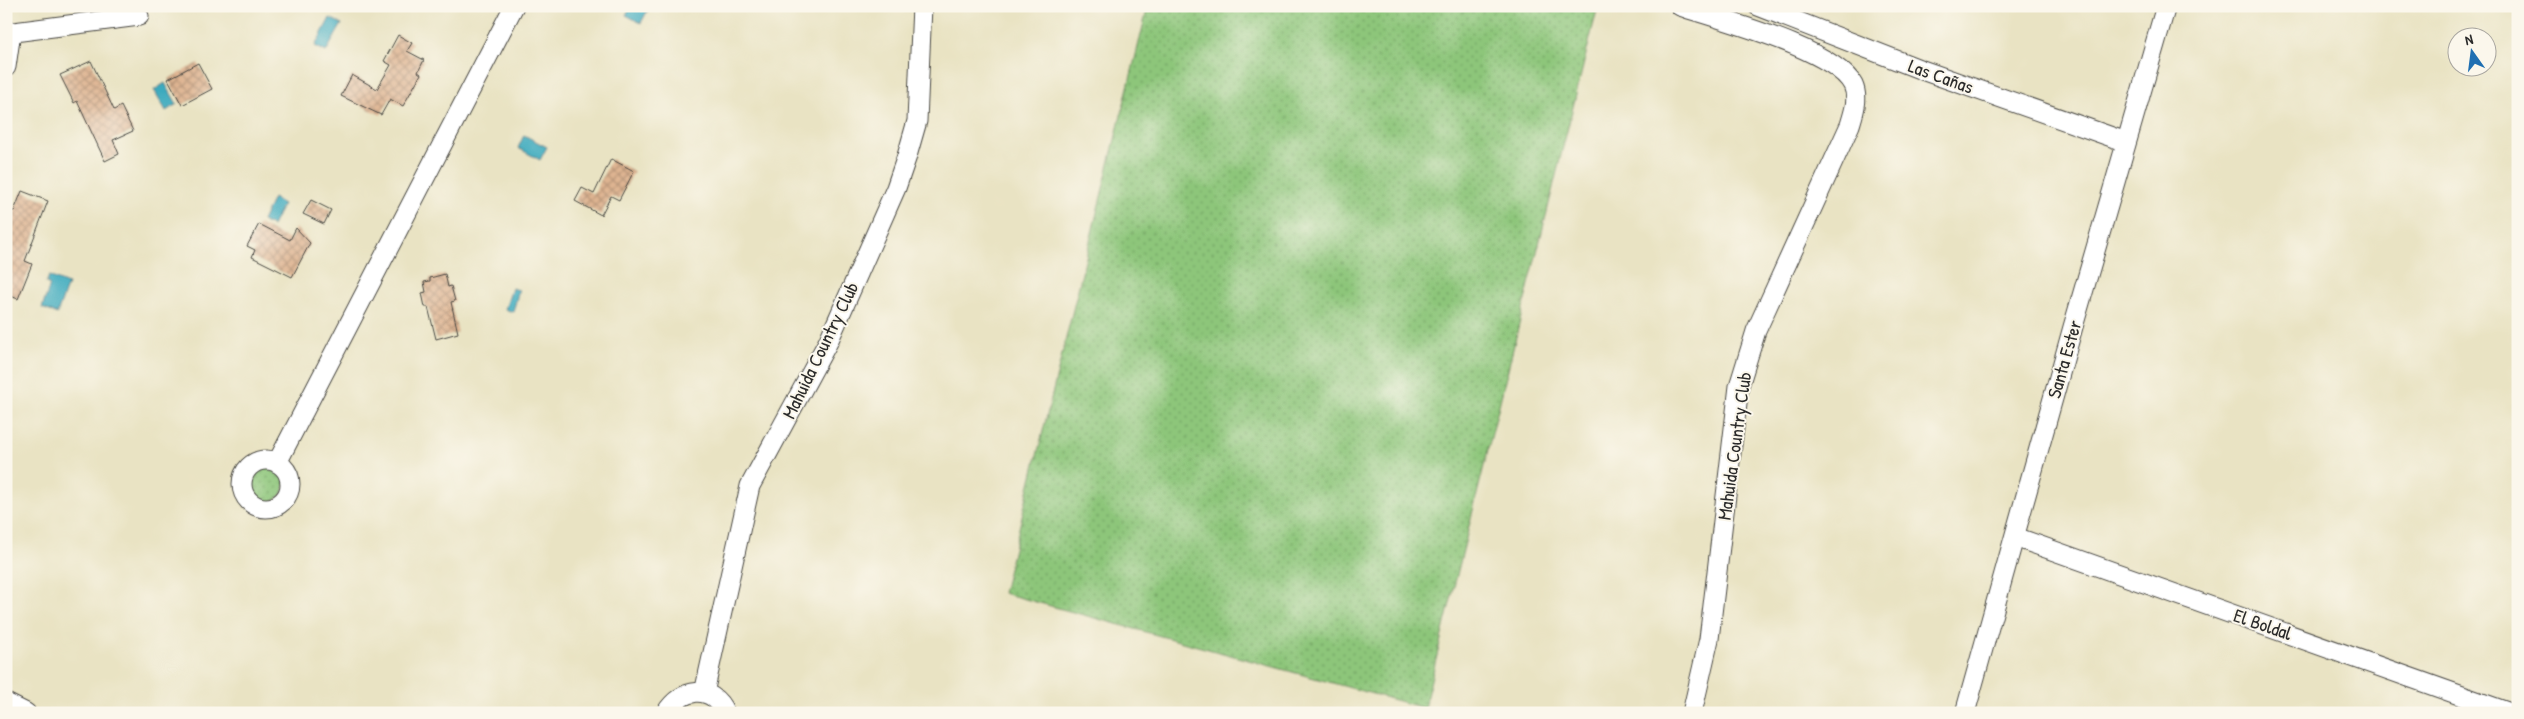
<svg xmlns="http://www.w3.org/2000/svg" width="2524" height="719" viewBox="0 0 2524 719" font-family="'Patrick Hand',sans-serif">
<defs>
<pattern id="grass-dots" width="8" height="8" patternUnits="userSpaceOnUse" patternTransform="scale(1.25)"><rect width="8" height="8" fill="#8dc67a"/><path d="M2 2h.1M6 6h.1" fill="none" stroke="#73a164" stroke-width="1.8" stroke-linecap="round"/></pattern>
<pattern id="building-cross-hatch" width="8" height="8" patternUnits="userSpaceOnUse" patternTransform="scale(1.25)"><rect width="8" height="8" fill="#deb491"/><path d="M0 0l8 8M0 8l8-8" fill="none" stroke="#b49377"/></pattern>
</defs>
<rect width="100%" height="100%" fill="#fbf7ec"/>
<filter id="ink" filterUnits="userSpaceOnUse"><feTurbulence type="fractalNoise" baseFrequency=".02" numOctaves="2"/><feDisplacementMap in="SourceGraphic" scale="10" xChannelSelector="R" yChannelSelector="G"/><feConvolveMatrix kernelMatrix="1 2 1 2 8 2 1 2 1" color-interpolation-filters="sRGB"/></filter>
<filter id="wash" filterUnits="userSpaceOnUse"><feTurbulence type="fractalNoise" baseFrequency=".0096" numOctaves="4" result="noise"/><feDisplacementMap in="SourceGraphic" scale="20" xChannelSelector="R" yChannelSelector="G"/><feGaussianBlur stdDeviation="1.12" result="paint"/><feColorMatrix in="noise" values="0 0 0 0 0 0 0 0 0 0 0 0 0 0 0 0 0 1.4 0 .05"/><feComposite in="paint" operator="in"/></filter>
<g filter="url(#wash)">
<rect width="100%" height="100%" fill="#e9e3c3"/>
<path fill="url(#grass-dots)" stroke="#5c7852" d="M1148,6H1598L1424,708L1003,593Z
M247 483a19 19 0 1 1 38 0a19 19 0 1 1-38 0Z"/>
<path fill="#3eaabe" stroke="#346a74" d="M631,6H650L641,23L626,15Z
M330,18L342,24L326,52L315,46Z
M165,83L177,104L166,111L154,90Z
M524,135L547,147L540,160L518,148Z
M273,198L283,204L272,226L262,221Z
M49,276L68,284L57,314L42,308L50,285L46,283Z
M512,288L519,290L513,312L505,309Z"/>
<g id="blocks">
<path fill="url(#building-cross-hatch)" d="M398,35L412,43L407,51L424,60L418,72L421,74L403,106L390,99L381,115L341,96L352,75L377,89L391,65L384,61Z
M91,61L114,110L121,106L133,131L113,140L119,154L105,161L77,101L74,103L60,75Z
M198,63L212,89L182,105L168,79Z
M611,159L634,171L619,200L611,196L601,215L575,201L582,188L594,194Z
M22,191L48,201L25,261L32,264L18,299L6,294V220L10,211H14Z
M311,200L331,210L324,224L303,214Z
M259,224L290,240L296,228L310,243L292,277L252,257L255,250L247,246Z
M445,274L448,287L451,286L455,301L451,302L458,333L436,339L428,307H425L422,293L426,292L424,282L430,281V278Z"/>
</g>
</g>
<g filter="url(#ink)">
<use href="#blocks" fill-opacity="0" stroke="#484742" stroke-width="1"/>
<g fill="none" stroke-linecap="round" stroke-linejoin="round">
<defs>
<path id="minor" d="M1680,6C1718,19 1835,49 1853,85C1859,98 1854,112 1850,125L1756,331L1739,386L1709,639L1692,713
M1758,6L1922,70L2126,142
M6,33L139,16
M6,67L11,32
M242 484a24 24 0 1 1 48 0a24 24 0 1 1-48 0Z
M277,463L514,6
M2015,537L2510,713
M704,693L750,486L828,342L896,188L907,156L917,121L922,6
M6,703L26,713
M666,713C681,688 712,683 725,713
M1965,713L2073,327L2166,6"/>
</defs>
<use href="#minor" stroke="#484742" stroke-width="21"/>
<use href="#minor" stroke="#fff" stroke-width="19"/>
</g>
</g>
<g text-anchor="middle" stroke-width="4" stroke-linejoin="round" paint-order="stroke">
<g font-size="19" fill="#2b2b2b" stroke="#fbf7ec">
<text transform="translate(1941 76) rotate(20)" y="7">Las Cañas</text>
<text transform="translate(820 350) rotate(-64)" y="7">Mahuida Country Club</text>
<text transform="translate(2064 359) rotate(-74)" y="7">Santa Ester</text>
<text transform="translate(1734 446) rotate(-82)" y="7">Mahuida Country Club</text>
<text transform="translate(2263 624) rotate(19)" y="7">El Boldal</text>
</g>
</g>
<rect width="2524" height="719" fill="none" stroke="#fbf7ec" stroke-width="25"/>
<g transform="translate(2472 52) rotate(346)"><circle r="24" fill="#fbf7ec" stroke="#a8a59f"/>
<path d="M0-4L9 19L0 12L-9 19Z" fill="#1f6fb2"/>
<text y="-8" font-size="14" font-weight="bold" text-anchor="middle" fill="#2b2b2b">N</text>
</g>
</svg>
